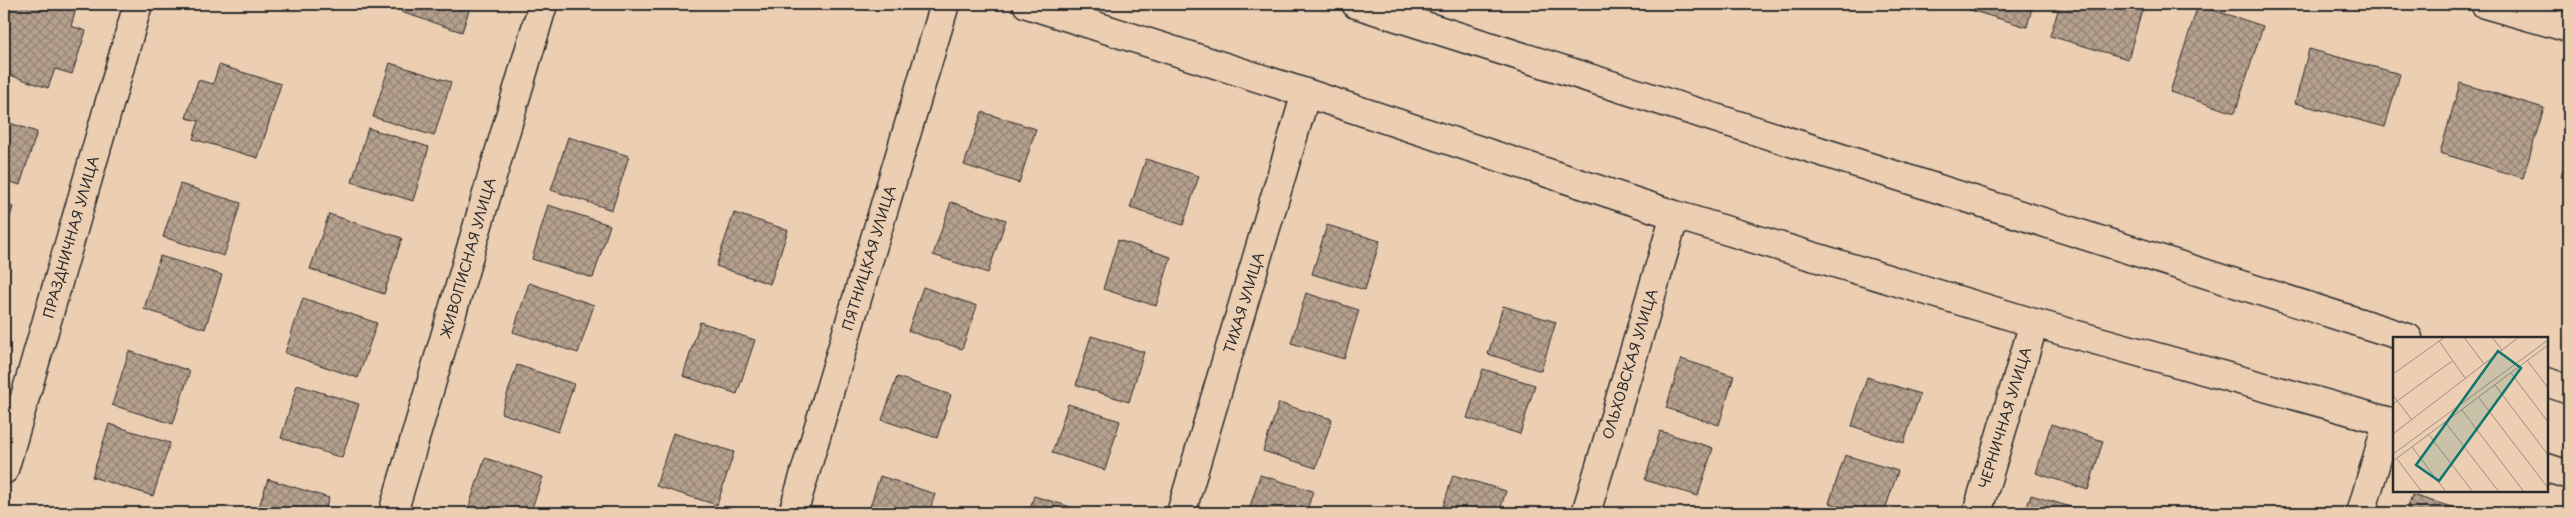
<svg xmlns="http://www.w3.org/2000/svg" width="2573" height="517" viewBox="0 0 2573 517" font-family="'Playpen Sans',sans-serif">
<defs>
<pattern id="building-cross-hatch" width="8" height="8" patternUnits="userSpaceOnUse" patternTransform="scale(1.25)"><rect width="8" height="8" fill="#b6a18e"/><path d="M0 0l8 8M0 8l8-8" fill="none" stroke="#948374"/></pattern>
</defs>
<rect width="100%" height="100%" fill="#eccfb3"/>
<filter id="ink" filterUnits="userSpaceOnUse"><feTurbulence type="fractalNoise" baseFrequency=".02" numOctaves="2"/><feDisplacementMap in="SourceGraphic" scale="10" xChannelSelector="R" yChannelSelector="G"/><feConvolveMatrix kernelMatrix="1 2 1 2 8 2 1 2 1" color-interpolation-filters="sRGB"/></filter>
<g filter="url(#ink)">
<path fill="url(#building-cross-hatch)" stroke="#2b2b2b" d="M4,4H70L77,6L71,26L86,31L72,74L55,69L48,88L4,73Z
M404,4H471L462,32L401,12Z
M1950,4H2033L2027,27Z
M2060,4H2144L2128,59L2050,36Z
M2198,5L2263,26L2235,113L2170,92Z
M2309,49L2400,74L2385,127L2295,103Z
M390,63L451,82L434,136L373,117Z
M219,65L281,84L258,158L193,139L199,121L186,118L198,80L213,84Z
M2460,83L2544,108L2523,178L2440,153Z
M982,112L1036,129L1019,183L964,165Z
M4,121L37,132L20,185L4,180Z
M368,128L429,147L413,201L352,182Z
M568,137L629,156L612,210L551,190Z
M2569,146V178L2561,176Z
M1146,159L1199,176L1183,225L1130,208Z
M180,184L241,203L224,256L163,237Z
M951,202L1006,220L988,273L933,255Z
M4,204L13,207L4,237Z
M548,205L610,225L593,278L532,259Z
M734,213L788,230L770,284L716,266Z
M329,214L402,238L384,294L310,269Z
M1327,225L1380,241L1365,290L1312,274Z
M1118,240L1171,257L1156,306L1103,289Z
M160,256L222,275L205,329L144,309Z
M529,283L594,305L578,353L513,332Z
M923,287L977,306L962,349L908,331Z
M1306,293L1359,310L1344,359L1291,343Z
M303,298L377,323L358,378L285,353Z
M1503,306L1556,322L1541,371L1488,354Z
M700,322L755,340L737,394L683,376Z
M1091,336L1144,352L1129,402L1076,385Z
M129,351L190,371L173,424L112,405Z
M1681,359L1734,376L1719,425L1666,408Z
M517,365L574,384L558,432L501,413Z
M1483,369L1535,385L1520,434L1467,418Z
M897,377L951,395L937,438L882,420Z
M1867,377L1920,394L1904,443L1852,426Z
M297,385L359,404L342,458L281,438Z
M1279,403L1332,419L1316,468L1263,451Z
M1068,404L1120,421L1105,470L1052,453Z
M109,424L170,443L153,496L92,477Z
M2051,424L2103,441L2088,490L2036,473Z
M1660,431L1713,448L1698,496L1645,480Z
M673,433L734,452L717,505L656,486Z
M1845,455L1898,471L1884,513H1861L1829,503Z
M485,458L543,477L530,513H491L469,506Z
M1260,475L1313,491L1306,513H1248Z
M1453,475L1506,491L1499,513H1441Z
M880,476L935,494L929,513H868Z
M268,479L329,498L324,513H257Z
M2031,495L2084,511L2083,513H2025Z
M2412,495L2465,511L2464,513H2406Z
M1034,496L1091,513H1029Z"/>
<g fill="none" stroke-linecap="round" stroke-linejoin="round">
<defs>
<path id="minor" d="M1027,4L1306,93L1675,215L2034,323L2394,423
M1356,4L2408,338
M2485,4L2569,28
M2547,382L2569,390
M2547,468L2569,475
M4,470L138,4
M393,513L543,4
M793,513L945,4
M1181,513L1306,93
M1586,513L1675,215
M1977,513L2034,323
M2361,513L2388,421"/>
</defs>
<use href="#minor" stroke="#2b2b2b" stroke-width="31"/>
<use href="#minor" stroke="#eccfb3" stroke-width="28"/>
</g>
</g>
<g text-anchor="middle" stroke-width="5" stroke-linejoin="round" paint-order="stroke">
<g font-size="14" fill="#2b2b2b" stroke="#eccfb3">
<text transform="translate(71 237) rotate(-74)" y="5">ПРАЗДНИЧНАЯ УЛИЦА</text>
<text transform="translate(468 258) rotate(-74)" y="5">ЖИВОПИСНАЯ УЛИЦА</text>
<text transform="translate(869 258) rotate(-73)" y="5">ПЯТНИЦКАЯ УЛИЦА</text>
<text transform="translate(1244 303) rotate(-73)" y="5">ТИХАЯ УЛИЦА</text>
<text transform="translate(1630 364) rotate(-73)" y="5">ОЛЬХОВСКАЯ УЛИЦА</text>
<text transform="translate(2005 418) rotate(-73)" y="5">ЧЕРНИЧНАЯ УЛИЦА</text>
</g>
</g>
<g transform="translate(2393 337)">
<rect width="155" height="155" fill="#eccfb3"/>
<path fill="none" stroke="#9f8d7d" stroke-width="1" d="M71,0L91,27M99,0L109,13M46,4L72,41M134,23L155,51M118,36L155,85M0,37L52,0M102,48L155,118M0,58L19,83M86,61L155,151M0,67L59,24M69,73L131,155M52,85L106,155M0,97L126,0M36,98L80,155M19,110L53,155M0,117L155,3M4,122L29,155M0,124L155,8"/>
<path fill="#0f766e" fill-opacity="0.15" stroke="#0f766e" stroke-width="2.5" d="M105,14L128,31L46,144L23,128Z"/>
<rect width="155" height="155" fill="none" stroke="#2b2b2b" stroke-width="2.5"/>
</g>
<rect width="2573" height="517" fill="none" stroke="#eccfb3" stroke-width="20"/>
<rect x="10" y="10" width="2553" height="497" fill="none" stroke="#2b2b2b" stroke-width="2" filter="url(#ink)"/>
</svg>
